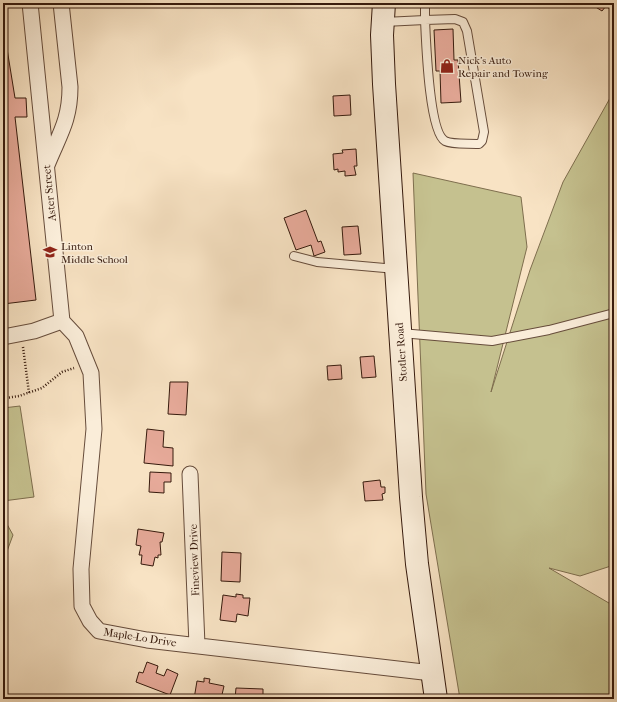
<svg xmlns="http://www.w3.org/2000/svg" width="617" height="702" viewBox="0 0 617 702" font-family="'IM FELL French Canon',serif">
<rect width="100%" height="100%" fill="#f8e3c4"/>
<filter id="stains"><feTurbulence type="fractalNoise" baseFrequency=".005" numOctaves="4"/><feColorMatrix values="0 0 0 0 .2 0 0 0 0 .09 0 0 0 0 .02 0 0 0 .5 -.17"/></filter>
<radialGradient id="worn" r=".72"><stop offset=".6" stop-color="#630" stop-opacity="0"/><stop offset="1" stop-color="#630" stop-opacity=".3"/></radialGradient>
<path fill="#c5c18f" stroke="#7e6e4e" d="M614,91V565L580,576L549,568L614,606V699H460L426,494L413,173L521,197L527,247L491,392L530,270L563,182Z
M20,406L34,497L3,501V408Z
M3,517L13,535L3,562Z"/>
<path fill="#e8ab9b" stroke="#361a0d" d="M596,3H614L610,9L606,6L602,11L594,6Z
M3,24L15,98H26L27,117H15L36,300L3,304Z
M453,29L454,60H458L461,102L441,103L440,71H436L434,30Z
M350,95L351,115L334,116L333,96Z
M356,149L357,166H354L356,175L345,176V171L338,172V169L334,170L333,154L343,153L342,150Z
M306,210L318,242L321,241L325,252L314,256L311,245L296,250L284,218Z
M358,226L361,254L344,255L342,227Z
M374,356L376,377L362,378L360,357Z
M341,365L342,379L328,380L327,366Z
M170,382H188L186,415L168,414Z
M147,429L164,431L163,447L173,448V466L144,463Z
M150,472L171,473V482H164V493L149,492Z
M380,480L381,487H385V493L382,494L383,500L365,501L363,482Z
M138,529L164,533L162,542H160L161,555H158V558L155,557L153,566L141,564L142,555H139L141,546L136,545Z
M222,552L241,553L240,582L221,581Z
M236,594L243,595V598H250L248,616L237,614L236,622L220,620L223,595L236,597Z
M147,662L158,666L156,673L164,676L167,669L178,674L170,695L136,682L139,672L143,673Z
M204,678L210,679L209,683L224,686L221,699H194L197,681L204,682Z
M236,688L263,689V699H235Z"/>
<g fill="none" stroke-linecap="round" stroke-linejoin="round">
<defs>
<path id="lane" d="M455,19L463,22L467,31L484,132L482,141L479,144C469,143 453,145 445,141C429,132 426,40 425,20Z
M384,22L425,20V3
M294,256L317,262L396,269
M401,333L492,341L549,330L614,313"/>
<path id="street" d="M47,165C59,135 70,121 70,87L61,3
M62,321L76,336L91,373L94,429L81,569L82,606L90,621L99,631L147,640L432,673
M3,337L34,331L62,321L30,3
M190,474L197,645"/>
<path id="secondary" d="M384,3L382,35L384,84L411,497L417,564L436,699"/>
</defs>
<use href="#lane" stroke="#664c3b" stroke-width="10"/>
<use href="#street" stroke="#664c3b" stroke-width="17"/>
<use href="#secondary" stroke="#361a0d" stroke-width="24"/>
<path stroke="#361a0d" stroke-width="2.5" stroke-dasharray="1 2" stroke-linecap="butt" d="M23,347L29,393
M6,398L19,396L42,388L62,372L74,368"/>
<use href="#lane" stroke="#faedd9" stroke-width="8"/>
<use href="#street" stroke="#faedd9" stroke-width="15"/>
<use href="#secondary" stroke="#faedd9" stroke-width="22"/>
</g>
<defs>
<symbol id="shop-bare" viewBox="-9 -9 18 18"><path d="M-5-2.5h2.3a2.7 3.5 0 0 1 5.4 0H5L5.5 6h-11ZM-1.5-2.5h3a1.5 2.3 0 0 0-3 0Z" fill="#8f2418" stroke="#faedd9" stroke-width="2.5" paint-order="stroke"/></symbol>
<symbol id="school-bare" viewBox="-9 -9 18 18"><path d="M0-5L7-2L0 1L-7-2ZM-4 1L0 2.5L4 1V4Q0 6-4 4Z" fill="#8f2418" stroke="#faedd9" stroke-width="2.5" paint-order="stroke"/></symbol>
</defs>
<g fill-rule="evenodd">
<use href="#shop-bare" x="437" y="56" width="20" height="20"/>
<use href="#school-bare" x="40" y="242" width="20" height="20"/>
</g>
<g text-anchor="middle" stroke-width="3" stroke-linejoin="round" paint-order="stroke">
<g font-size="11" fill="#361a0d" stroke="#faedd9" text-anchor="start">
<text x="458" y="64">Nick's Auto<tspan x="458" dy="13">Repair and Towing</tspan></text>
<text x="61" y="250">Linton<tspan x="61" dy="13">Middle School</tspan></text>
</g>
<g font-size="11" fill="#361a0d" stroke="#faedd9">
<text transform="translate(49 193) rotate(-96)" y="4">Aster Street</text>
<text transform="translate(401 352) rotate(-94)" y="4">Stotler Road</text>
<text transform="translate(194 560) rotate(-92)" y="4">Fineview Drive</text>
<text transform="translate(140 637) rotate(9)" y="4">Maple-Lo Drive</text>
</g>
</g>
<rect width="617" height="702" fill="none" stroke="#f8e3c4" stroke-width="16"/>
<rect x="4" y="4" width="609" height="694" fill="none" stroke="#361a0d" stroke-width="2"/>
<rect x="8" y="8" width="601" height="686" fill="none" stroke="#361a0d"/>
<rect width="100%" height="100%" filter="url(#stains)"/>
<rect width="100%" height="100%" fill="url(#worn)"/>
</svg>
